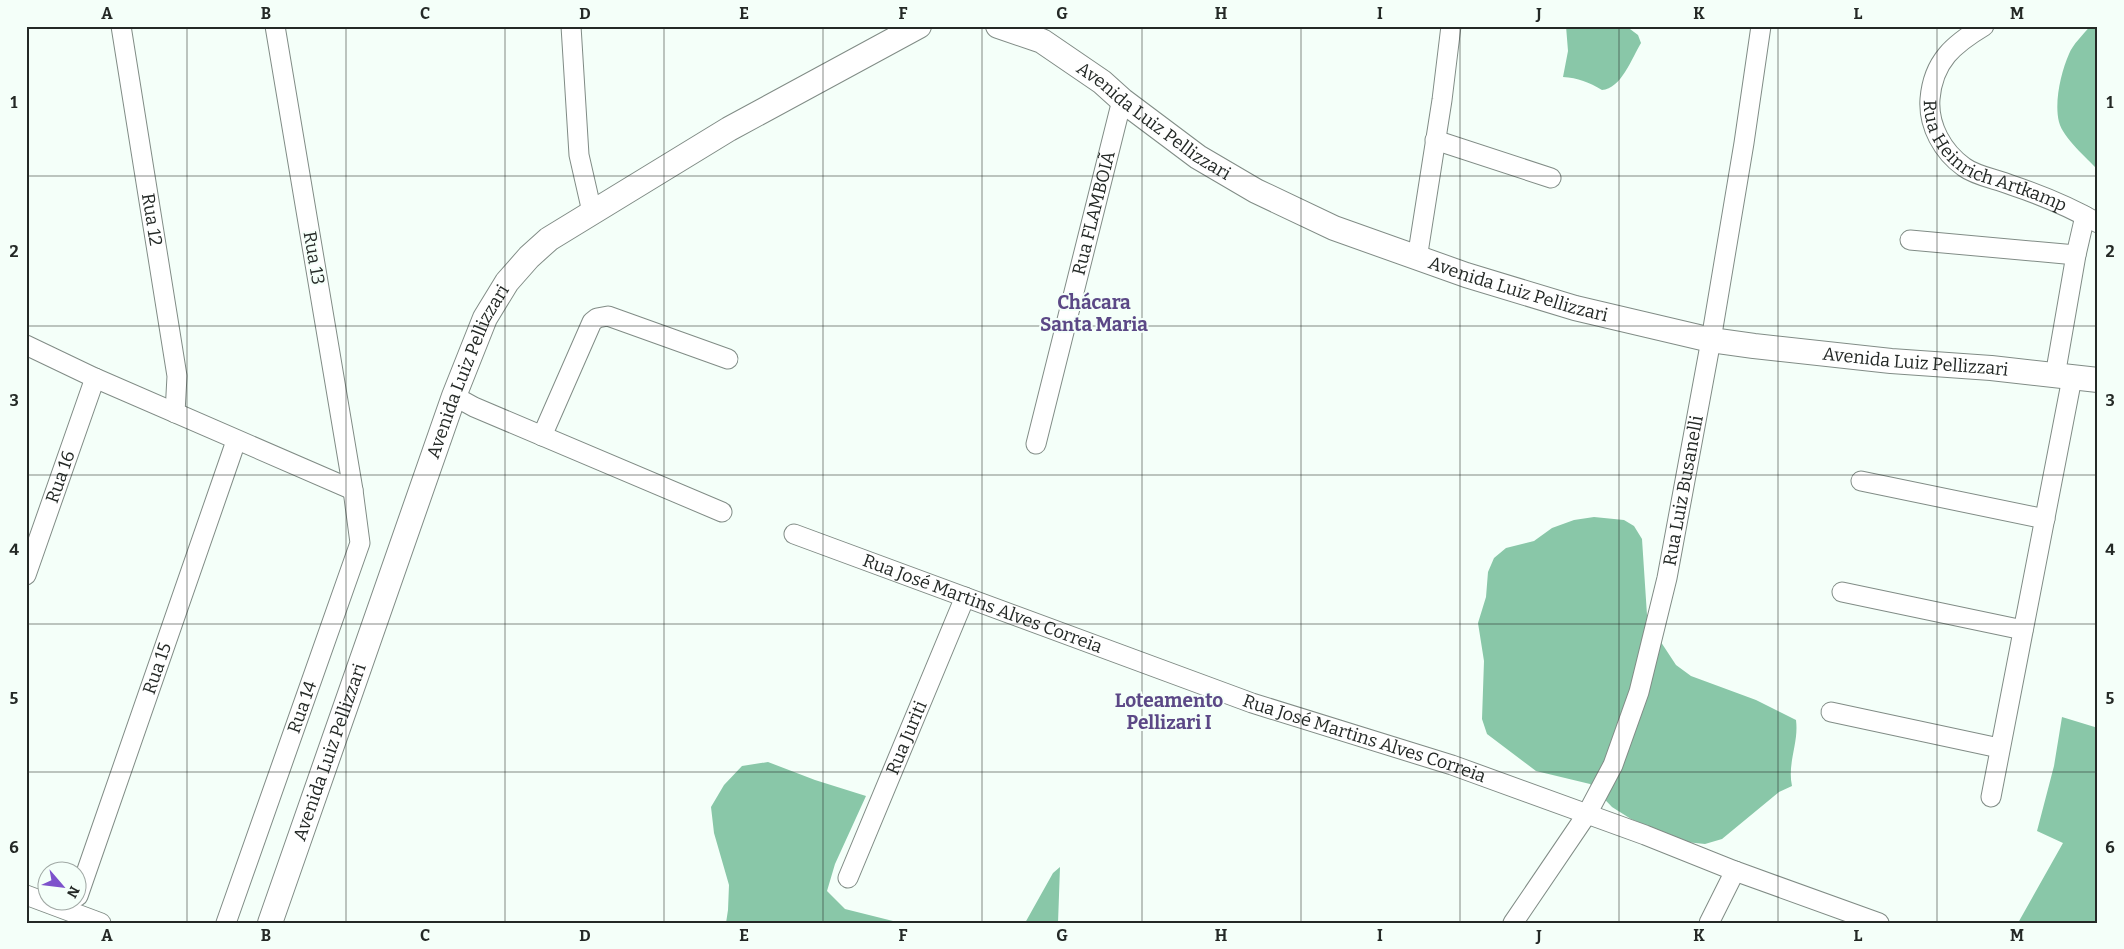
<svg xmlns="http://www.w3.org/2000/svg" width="2124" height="949" viewBox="0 0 2124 949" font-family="Bitter,serif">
<rect width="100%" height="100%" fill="#f4fff9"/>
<path fill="#89c7a8" d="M1566,26H1626L1638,35L1641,43C1632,58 1621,89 1602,90C1589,82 1578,78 1563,77L1568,51Z
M2090,26H2098V170C2087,158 2063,138 2059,122C2054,102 2061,72 2069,54C2073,44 2083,35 2090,26Z
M1594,517L1624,520L1634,526L1642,539L1647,615L1653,630L1676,665L1691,676L1756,700L1796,720C1799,743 1787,763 1792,786L1779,792L1722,839L1705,844L1686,842L1631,819L1612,807L1590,784L1536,771L1487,734L1482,719L1484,661L1478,623L1486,597L1488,572L1494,558L1506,548L1534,541L1552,528L1574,520Z
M2062,717L2098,728V923H2018L2063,843L2037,831L2054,766Z
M768,762L815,780L866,796L835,864L827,891L845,909L901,923H726L728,910L729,885L714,833L711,807L724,785L742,766Z
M1060,867L1058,923H1025L1053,873Z"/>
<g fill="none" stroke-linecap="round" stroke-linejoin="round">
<defs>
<g id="minor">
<path id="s1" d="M121,26L177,376L175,413"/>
<path d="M571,26L579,155L592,212"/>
<path id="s2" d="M1984,26C1954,44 1933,61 1930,99C1928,126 1943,152 1964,167C1976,176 1996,179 2011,185C2041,195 2070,207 2098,223"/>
<path d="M1435,140L1551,178"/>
<path d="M1910,240L2076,255"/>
<path d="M1417,259L1442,100L1451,26"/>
<path d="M26,345L95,378L353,490"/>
<path d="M2055,376L2076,255L2085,216"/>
<path d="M454,396L474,407L722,512"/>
<path d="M542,436L592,322L597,318L608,316L728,359"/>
<path id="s3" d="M1036,444L1122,100"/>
<path d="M1861,481L2045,519"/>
<path id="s4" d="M794,534L1252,703L1452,765L1645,835L1735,871L1879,923"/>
<path id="s5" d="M26,575L95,378"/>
<path d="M1842,592L2023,630"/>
<path d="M1831,712L1999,748"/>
<path d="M1991,797L2072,378"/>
<path id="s6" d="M848,878L965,597"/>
<path d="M26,895L101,923"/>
<path id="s7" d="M78,896L236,441"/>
<path id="s8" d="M226,923L360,543L353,490L275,26"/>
<path id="s9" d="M1513,923L1587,814L1613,765L1639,692L1667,578L1711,340L1744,143L1761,26"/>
<path d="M1709,923L1735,871"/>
</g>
<g id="major">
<path id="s10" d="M998,26L1042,41L1102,82L1122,100L1198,157L1256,191L1334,228L1466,275L1575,308L1711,340L1754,346L1891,361L1991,368L2098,380"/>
<path id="s11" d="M270,923L454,396L485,318L507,282L529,257L549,239L729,129L919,26"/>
</g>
</defs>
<use href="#minor" stroke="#818c86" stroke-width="21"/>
<use href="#major" stroke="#818c86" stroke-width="26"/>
<use href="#minor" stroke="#fff" stroke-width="19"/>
<use href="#major" stroke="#fff" stroke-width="24"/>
</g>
<path fill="none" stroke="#242926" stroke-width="1" stroke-opacity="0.55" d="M187,26V923M346,26V923M505,26V923M664,26V923M823,26V923M982,26V923M1142,26V923M1301,26V923M1460,26V923M1619,26V923M1778,26V923M1937,26V923M26,176H2098M26,326H2098M26,475H2098M26,624H2098M26,772H2098"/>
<g text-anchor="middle" stroke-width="4" stroke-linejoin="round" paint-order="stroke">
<g font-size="18" fill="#242926" stroke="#f4fff9">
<text dy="6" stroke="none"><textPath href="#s10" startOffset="184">Avenida Luiz Pellizzari</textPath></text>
<text dy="6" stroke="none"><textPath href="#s2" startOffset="190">Rua Heinrich Artkamp</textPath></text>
<text dy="6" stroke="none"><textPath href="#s3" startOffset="238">Rua FLAMBOIÃ</textPath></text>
<text dy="6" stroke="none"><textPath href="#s1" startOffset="196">Rua 12</textPath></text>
<text transform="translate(314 258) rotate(80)" y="6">Rua 13</text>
<text dy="6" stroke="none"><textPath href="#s10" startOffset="589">Avenida Luiz Pellizzari</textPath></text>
<text dy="6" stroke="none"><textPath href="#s10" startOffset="994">Avenida Luiz Pellizzari</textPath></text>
<text dy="6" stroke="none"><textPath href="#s11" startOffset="586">Avenida Luiz Pellizzari</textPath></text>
<text dy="6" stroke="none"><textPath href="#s5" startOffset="104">Rua 16</textPath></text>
<text dy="6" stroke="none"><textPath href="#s9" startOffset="471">Rua Luiz Busanelli</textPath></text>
<text dy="6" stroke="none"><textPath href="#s4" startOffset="201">Rua José Martins Alves Correia</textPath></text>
<text dy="6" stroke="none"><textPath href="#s7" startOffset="241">Rua 15</textPath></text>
<text dy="6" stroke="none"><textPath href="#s8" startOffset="229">Rua 14</textPath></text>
<text dy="6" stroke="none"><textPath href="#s6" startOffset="152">Rua Juriti</textPath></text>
<text dy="6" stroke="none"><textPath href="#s4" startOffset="606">Rua José Martins Alves Correia</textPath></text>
<text dy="6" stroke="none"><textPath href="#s11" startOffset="181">Avenida Luiz Pellizzari</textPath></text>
</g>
<g font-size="19" font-weight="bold" fill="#5b4886" stroke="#f4fff9">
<text x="1094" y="309">Chácara<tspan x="1094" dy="22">Santa Maria</tspan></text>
<text x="1169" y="707">Loteamento<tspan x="1169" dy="22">Pellizari I</tspan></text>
</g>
</g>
<rect width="2124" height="949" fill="none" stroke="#f4fff9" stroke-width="55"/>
<g transform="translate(62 886) rotate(118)"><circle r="24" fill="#f4fff9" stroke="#a1a9a5"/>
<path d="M0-4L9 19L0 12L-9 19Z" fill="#7d52cb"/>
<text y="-8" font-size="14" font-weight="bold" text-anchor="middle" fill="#242926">N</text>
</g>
<rect x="28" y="28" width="2068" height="894" fill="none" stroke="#242926" stroke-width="2"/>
<g font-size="16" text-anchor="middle" font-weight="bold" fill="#242926">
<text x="107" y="19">A</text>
<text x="266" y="19">B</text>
<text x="425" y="19">C</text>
<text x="585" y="19">D</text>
<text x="744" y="19">E</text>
<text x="903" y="19">F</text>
<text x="1062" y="19">G</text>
<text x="1221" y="19">H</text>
<text x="1380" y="19">I</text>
<text x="1539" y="19">J</text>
<text x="1699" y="19">K</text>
<text x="1858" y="19">L</text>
<text x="2017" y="19">M</text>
<text x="14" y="108">1</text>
<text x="2110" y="108">1</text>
<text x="14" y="257">2</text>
<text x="2110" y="257">2</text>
<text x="14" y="406">3</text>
<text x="2110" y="406">3</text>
<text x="14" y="555">4</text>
<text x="2110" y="555">4</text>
<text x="14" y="704">5</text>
<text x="2110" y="704">5</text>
<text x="14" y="853">6</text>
<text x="2110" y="853">6</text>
<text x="107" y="941">A</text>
<text x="266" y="941">B</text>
<text x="425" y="941">C</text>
<text x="585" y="941">D</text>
<text x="744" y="941">E</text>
<text x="903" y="941">F</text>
<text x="1062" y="941">G</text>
<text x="1221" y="941">H</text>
<text x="1380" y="941">I</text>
<text x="1539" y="941">J</text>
<text x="1699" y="941">K</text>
<text x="1858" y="941">L</text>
<text x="2017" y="941">M</text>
</g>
</svg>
